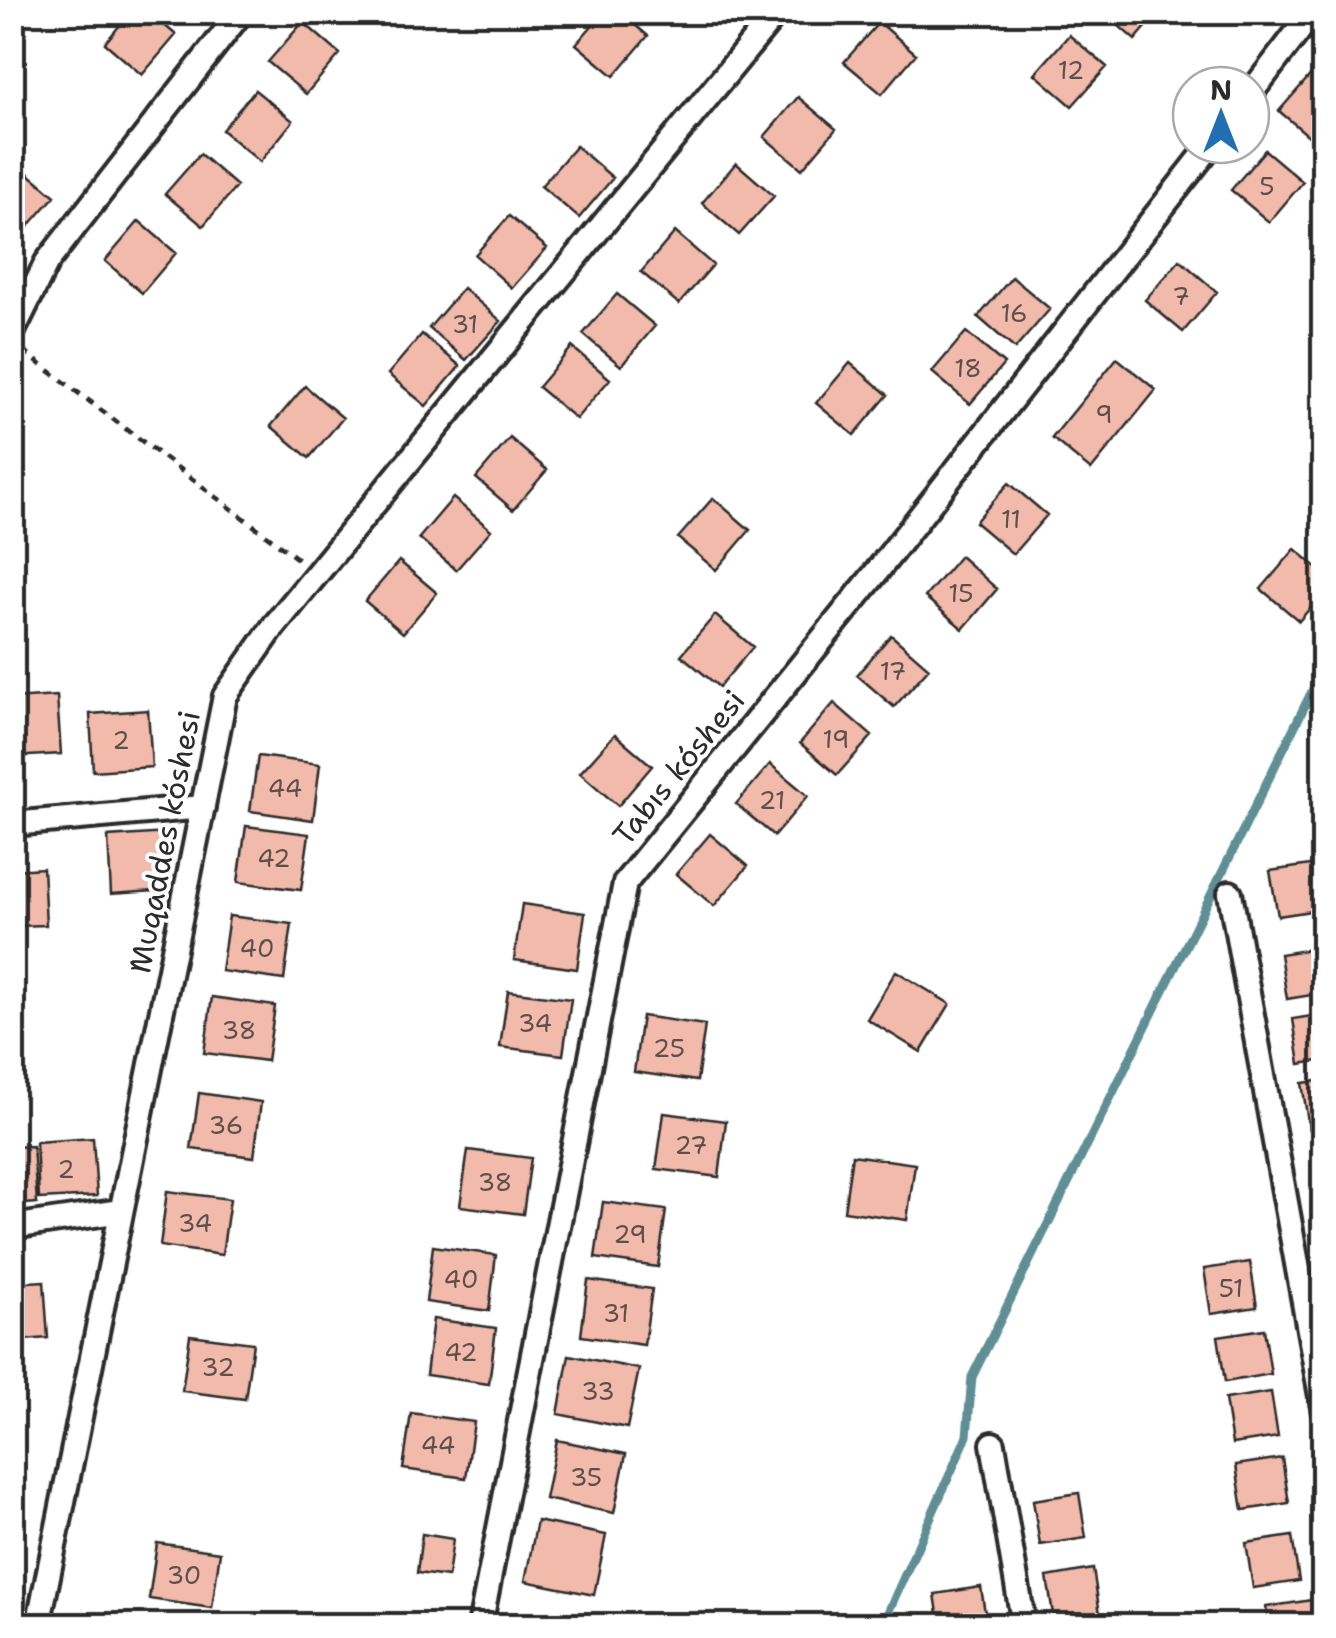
<svg xmlns="http://www.w3.org/2000/svg" width="1336" height="1638" viewBox="0 0 1336 1638" font-family="'Shantell Sans',sans-serif">
<rect width="100%" height="100%" fill="#fff"/>
<filter id="ink" filterUnits="userSpaceOnUse"><feTurbulence type="fractalNoise" baseFrequency=".01" numOctaves="2"/><feDisplacementMap in="SourceGraphic" scale="20" xChannelSelector="R" yChannelSelector="G"/><feConvolveMatrix kernelMatrix="1 2 1 2 8 2 1 2 1" color-interpolation-filters="sRGB"/></filter>
<g filter="url(#ink)">
<g fill="none" stroke-linecap="round" stroke-linejoin="round">
<path stroke="#5e8e95" stroke-width="9" d="M882,1626L967,1436L972,1377L1324,667"/>
</g>
<path fill="#f2baaa" stroke="#2b2b2b" stroke-width="2.5" d="M131,12H149L176,35L142,75L105,43Z
M604,12H620L648,36L614,76L576,44Z
M1103,12H1159L1135,40Z
M303,22L340,54L306,94L268,62Z
M879,22L916,54L882,94L844,62Z
M1069,35L1107,67L1072,106L1035,74Z
M1314,71L1324,80V136L1317,143L1279,111Z
M255,90L293,121L260,162L222,130Z
M798,97L836,129L802,169L764,137Z
M576,146L613,178L579,218L541,186Z
M1265,150L1303,182L1269,222L1231,190Z
M200,154L237,186L203,226L165,194Z
M736,163L774,196L739,235L702,203Z
M17,164L55,196L20,236L12,230V170Z
M509,216L547,248L512,288L475,255Z
M139,221L176,253L142,293L105,261Z
M675,232L713,265L679,304L641,272Z
M1180,260L1217,292L1183,332L1145,300Z
M1012,277L1050,309L1015,349L978,317Z
M463,288L501,321L466,360L429,328Z
M617,294L655,326L621,366L583,334Z
M966,332L1004,364L970,404L932,372Z
M422,334L460,366L426,406L388,374Z
M572,347L610,379L576,419L538,387Z
M1117,358L1156,390L1091,470L1052,438Z
M850,363L888,395L854,435L816,403Z
M305,386L343,418L309,458L271,426Z
M510,438L547,470L513,510L476,478Z
M1009,483L1047,515L1013,554L975,522Z
M453,498L491,530L456,570L419,538Z
M713,498L750,530L716,570L678,538Z
M1295,549L1324,573V592L1299,621L1261,589Z
M960,556L997,589L963,629L925,597Z
M399,561L437,593L403,633L365,601Z
M715,615L753,647L719,687L681,655Z
M891,635L929,668L894,707L857,675Z
M57,696L61,754L12,757V699Z
M834,703L872,736L837,775L800,743Z
M148,710L152,767L93,771L90,714Z
M615,734L652,766L618,806L580,773Z
M258,756L320,764L313,820L250,811Z
M770,764L808,796L774,836L736,804Z
M246,826L309,834L301,890L238,882Z
M166,833L170,890L111,894L108,837Z
M710,834L748,866L714,906L676,874Z
M1317,864L1324,909L1278,916L1270,871Z
M43,868L46,925L17,926L14,870Z
M522,904L585,913L577,969L514,960Z
M229,916L292,924L284,980L221,971Z
M1324,947V993L1287,999L1280,954Z
M896,971L950,1004L921,1052L867,1019Z
M508,991L571,999L563,1055L500,1047Z
M212,997L275,1006L267,1061L204,1053Z
M1324,1014V1060L1300,1064L1293,1019Z
M642,1016L705,1025L697,1081L634,1072Z
M1324,1080V1126L1309,1129L1302,1083Z
M199,1093L261,1102L254,1157L191,1149Z
M664,1113L726,1121L719,1177L656,1169Z
M93,1138L97,1196L39,1199L36,1142Z
M1324,1145V1192H1320L1313,1147Z
M33,1146L37,1203L12,1205V1147Z
M468,1150L531,1158L523,1214L460,1206Z
M852,1155L915,1164L907,1220L844,1211Z
M167,1191L230,1199L222,1255L160,1246Z
M603,1202L666,1210L658,1267L595,1258Z
M433,1246L496,1255L489,1311L426,1302Z
M1250,1262L1257,1307L1211,1314L1204,1269Z
M588,1280L652,1289L644,1345L581,1336Z
M44,1281L48,1338L12,1341V1283Z
M433,1319L496,1328L489,1384L426,1375Z
M1264,1329L1271,1374L1225,1382L1218,1336Z
M190,1335L253,1343L245,1399L182,1391Z
M569,1355L639,1369L627,1428L558,1414Z
M1271,1392L1278,1437L1232,1444L1225,1399Z
M411,1413L474,1422L466,1478L403,1469Z
M557,1440L626,1454L614,1513L545,1499Z
M1282,1458L1289,1503L1243,1510L1236,1465Z
M1079,1493L1086,1538L1040,1545L1033,1500Z
M537,1521L606,1535L594,1595L525,1581Z
M422,1534L453,1539L448,1577L417,1573Z
M1292,1536L1299,1581L1253,1588L1246,1543Z
M157,1543L220,1552L212,1608L149,1599Z
M1093,1569L1100,1614L1054,1621L1047,1577Z
M981,1587L987,1626H940L935,1594Z
M1312,1600L1316,1626H1269L1266,1607Z"/>
<g fill="none" stroke-linecap="round" stroke-linejoin="round">
<defs>
<path id="street" d="M1251,93L1313,12
M12,333L47,262L241,12
M12,824L203,807
M1230,893L1324,1413
M12,1227L121,1211
M993,1444L1024,1626
M38,1626L225,696L274,626L777,12
M480,1626L625,883L871,579L1211,145"/>
</defs>
<use href="#street" stroke="#2b2b2b" stroke-width="30"/>
<path stroke="#2b2b2b" stroke-width="5" stroke-dasharray="8 8" stroke-linecap="butt" d="M23,351L298,559"/>
<use href="#street" stroke="#fff" stroke-width="22"/>
</g>
</g>
<g text-anchor="middle" stroke-width="8" stroke-linejoin="round" paint-order="stroke">
<g font-size="25" fill="#5d4f4b">
<text x="1071" y="79">12</text>
<text x="1267" y="195">5</text>
<text x="1181" y="305">7</text>
<text x="1014" y="322">16</text>
<text x="465" y="333">31</text>
<text x="968" y="377">18</text>
<text x="1104" y="423">9</text>
<text x="1011" y="528">11</text>
<text x="961" y="602">15</text>
<text x="893" y="680">17</text>
<text x="836" y="748">19</text>
<text x="121" y="749">2</text>
<text x="285" y="797">44</text>
<text x="772" y="809">21</text>
<text x="274" y="867">42</text>
<text x="257" y="957">40</text>
<text x="535" y="1032">34</text>
<text x="239" y="1039">38</text>
<text x="669" y="1057">25</text>
<text x="226" y="1134">36</text>
<text x="691" y="1154">27</text>
<text x="66" y="1178">2</text>
<text x="495" y="1191">38</text>
<text x="195" y="1232">34</text>
<text x="630" y="1243">29</text>
<text x="461" y="1288">40</text>
<text x="1231" y="1297">51</text>
<text x="616" y="1322">31</text>
<text x="461" y="1361">42</text>
<text x="218" y="1376">32</text>
<text x="598" y="1400">33</text>
<text x="438" y="1454">44</text>
<text x="586" y="1486">35</text>
<text x="184" y="1584">30</text>
</g>
<g font-size="30" fill="#2b2b2b" stroke="#fff">
<text transform="translate(679 768) rotate(-51)" y="10">Tabıs kóshesi</text>
<text transform="translate(165 842) rotate(-79)" y="10">Muqaddes kóshesi</text>
</g>
</g>
<rect width="1336" height="1638" fill="none" stroke="#fff" stroke-width="50"/>
<rect x="25" y="25" width="1286" height="1588" fill="none" stroke="#2b2b2b" stroke-width="4" filter="url(#ink)"/>
<g transform="translate(1221 115)"><circle r="48" fill="#ffffff" stroke="#aaaaaa" stroke-width="2.5"/>
<path d="M0-8L18 38L0 25L-18 38Z" fill="#1f6fb2"/>
<text y="-15" font-size="28" font-weight="bold" text-anchor="middle" fill="#2b2b2b">N</text>
</g>
</svg>
